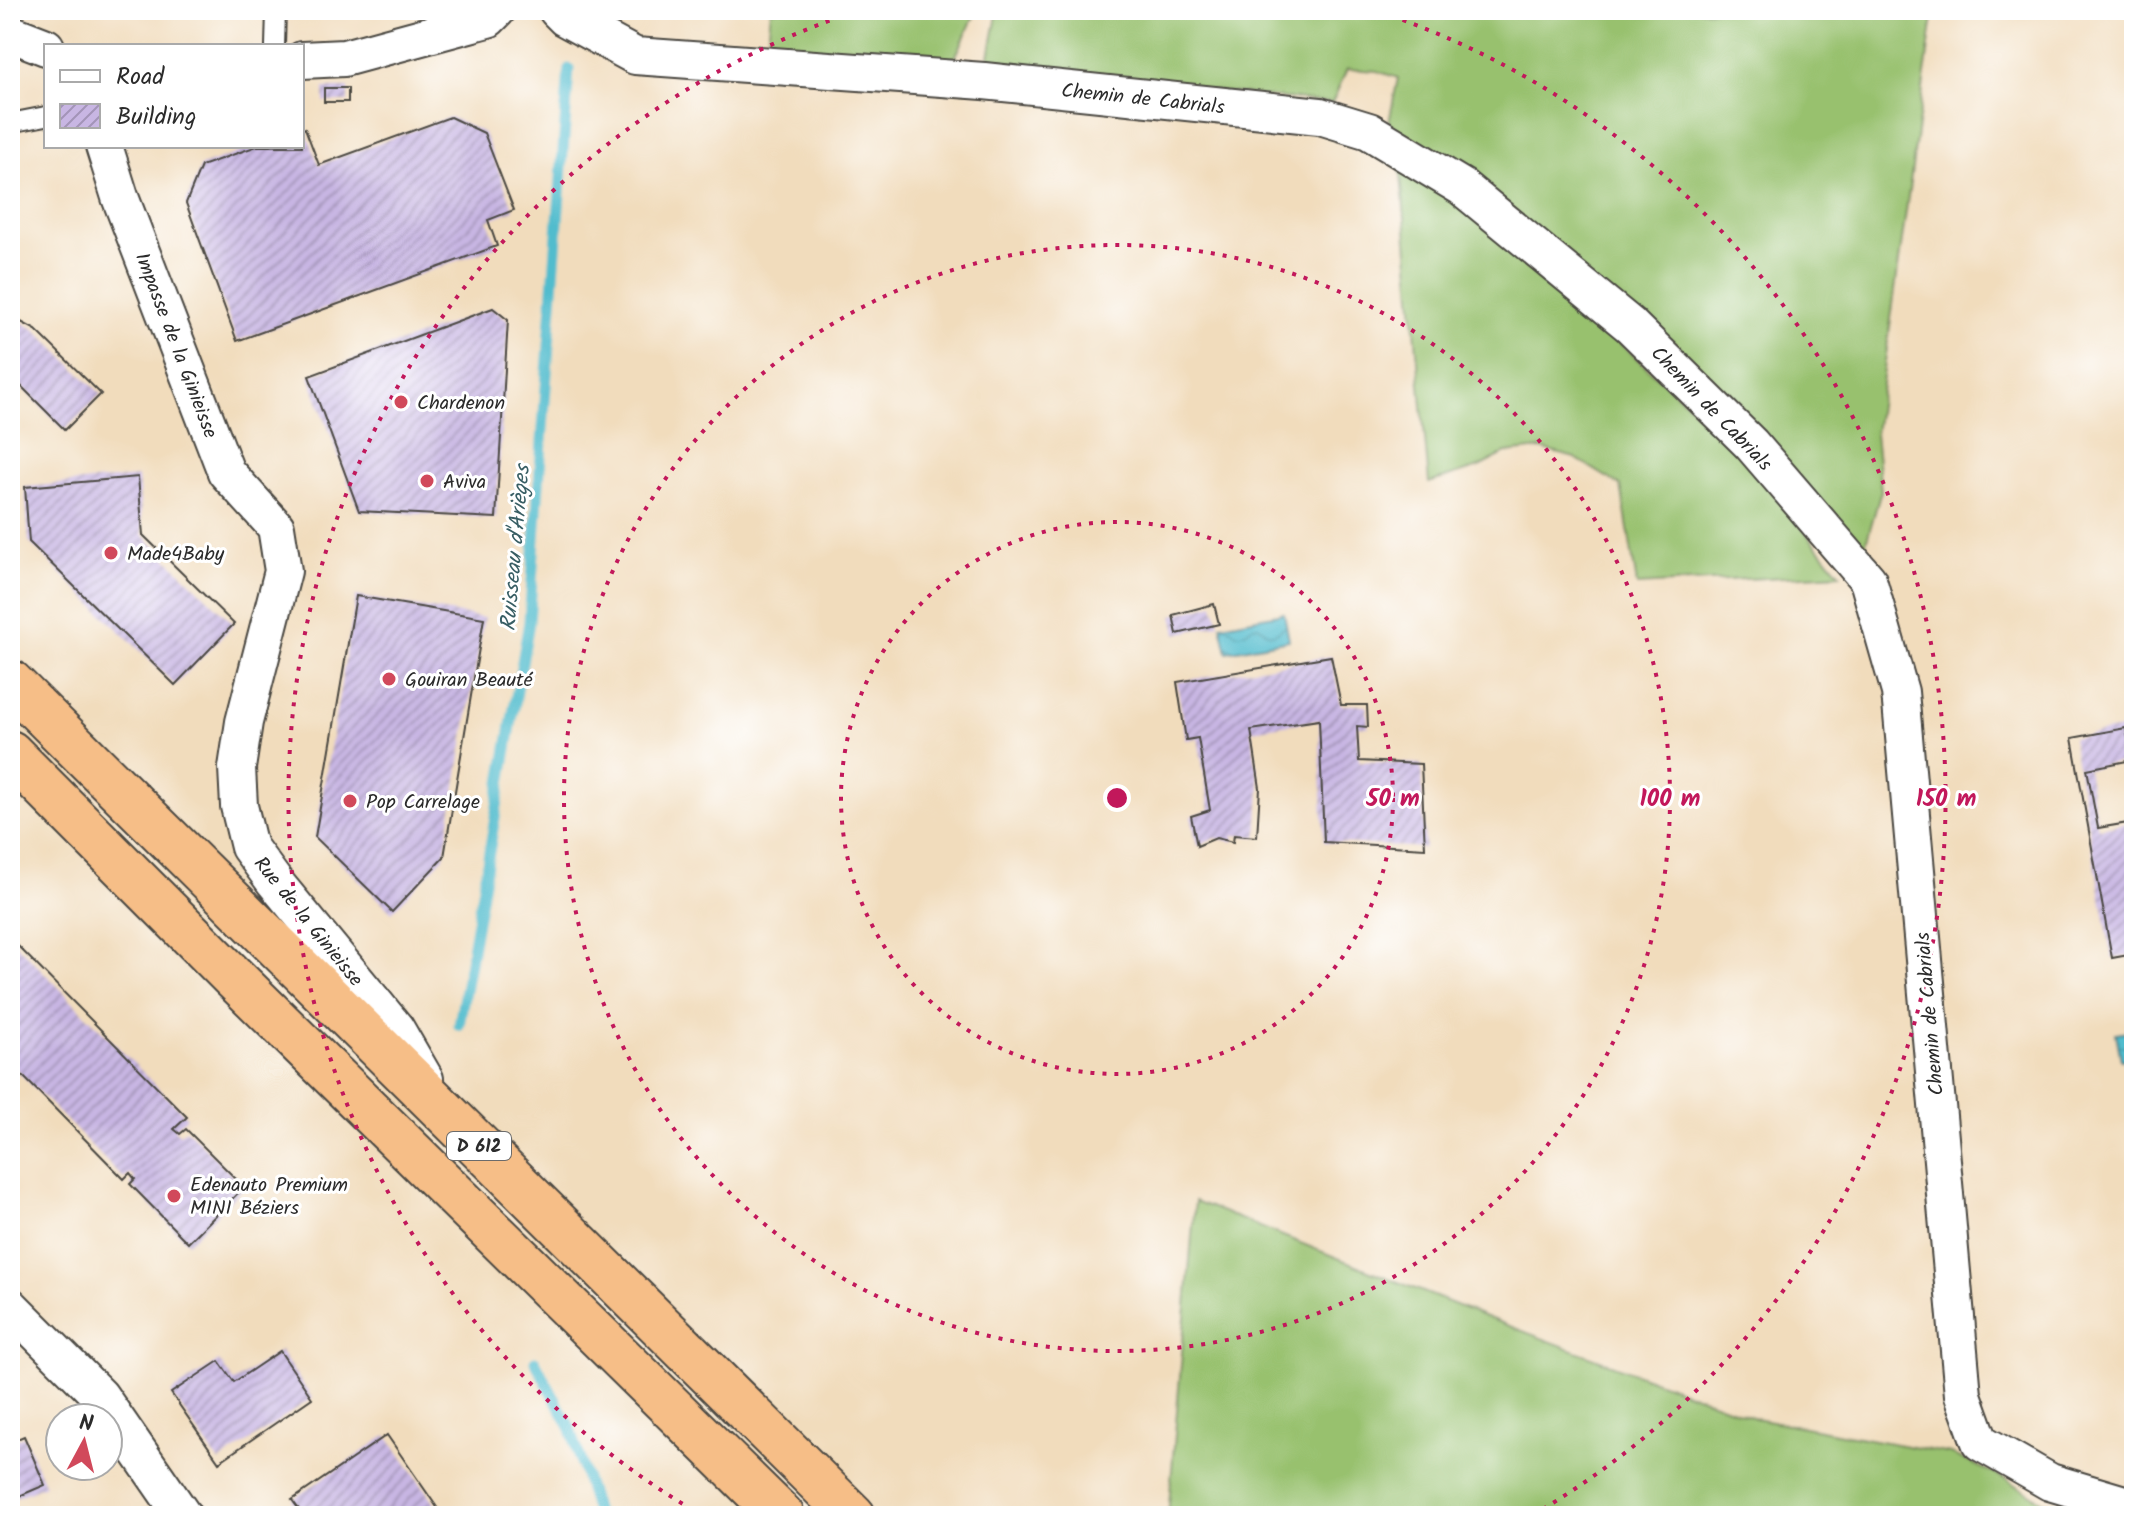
<svg xmlns="http://www.w3.org/2000/svg" width="2144" height="1526" viewBox="0 0 2144 1526" font-family="Kalam,sans-serif">
<defs>
<pattern id="water-waves" width="16" height="10" patternUnits="userSpaceOnUse" patternTransform="scale(2)"><rect width="16" height="10" fill="#51bccd"/><path d="M0 5q4-4 8 0t8 0" fill="none" stroke="#4399a7"/></pattern>
<pattern id="building-hatch" width="6" height="6" patternUnits="userSpaceOnUse" patternTransform="scale(2)"><rect width="6" height="6" fill="#c8b6e3"/><path d="M-1 1l2-2M0 6l6-6M5 7l2-2" fill="none" stroke="#a394b8"/></pattern>
</defs>
<rect width="100%" height="100%" fill="#fff"/>
<filter id="ink" filterUnits="userSpaceOnUse"><feTurbulence type="fractalNoise" baseFrequency=".0125" numOctaves="2"/><feDisplacementMap in="SourceGraphic" scale="16" xChannelSelector="R" yChannelSelector="G"/><feConvolveMatrix kernelMatrix="1 2 1 2 8 2 1 2 1" color-interpolation-filters="sRGB"/></filter>
<filter id="wash" filterUnits="userSpaceOnUse"><feTurbulence type="fractalNoise" baseFrequency=".006" numOctaves="4" result="noise"/><feDisplacementMap in="SourceGraphic" scale="32" xChannelSelector="R" yChannelSelector="G"/><feGaussianBlur stdDeviation="1.8" result="paint"/><feColorMatrix in="noise" values="0 0 0 0 0 0 0 0 0 0 0 0 0 0 0 0 0 1.4 0 .05"/><feComposite in="paint" operator="in"/></filter>
<g filter="url(#wash)">
<rect width="100%" height="100%" fill="#f1dcbc"/>
<path fill="#98c16e" stroke="#62764c" stroke-width="2" d="M771,10H977L949,71L767,50Z
M998,10H1934L1875,434L1881,491L1862,557L1388,127L1398,78L1377,71L1347,69L1332,103L987,67Z
M1400,164L1490,228L1734,445L1840,574L1637,585L1621,486L1575,458L1541,449L1506,453L1479,467L1429,483Z
M1195,1201L1496,1321L1755,1418L1951,1454L2006,1479L2068,1516H1168Z"/>
<path fill="url(#water-waves)" stroke="#3e747c" stroke-width="2" d="M1284,613L1289,640L1227,652L1221,625Z
M2134,1030V1058L2121,1060L2116,1033Z"/>
<g fill="none" stroke-linecap="round" stroke-linejoin="round">
<path stroke="#51bccd" stroke-width="11" d="M459,1025L529,622L569,69
M535,1361L571,1429L597,1516"/>
</g>
<g id="blocks">
<path fill="url(#building-hatch)" d="M324,88H348V102H324Z
M450,117L484,133L514,210L488,220L497,246L237,341L186,203L201,166L257,146H302V130L305,128L319,165Z
M493,308L508,320L496,518L359,511L309,376Z
M10,316L36,330L101,394L65,430L10,375Z
M138,477L143,535L234,624L175,685L29,542L25,487Z
M356,596L484,618L444,857L392,912L315,837Z
M1214,604L1219,624L1177,634L1173,615Z
M1331,656L1341,705H1367L1368,727L1357,726L1359,761L1421,764L1425,848L1324,842L1319,720L1251,730L1260,788L1257,837L1234,835L1233,842L1216,838L1197,846L1191,816L1210,810L1198,738L1186,740L1177,682Z
M2126,728L2132,760L2087,769L2098,828L2134,822V954L2112,958L2072,738Z
M10,938L187,1117L174,1129L180,1134L186,1129L244,1187L188,1243L130,1184L135,1179L130,1173L124,1179L15,1068L10,1044Z
M280,1351L312,1398L219,1462L171,1393L219,1361L234,1382Z
M387,1435L443,1516H304L292,1500Z
M24,1436L45,1485L10,1500V1442Z"/>
</g>
</g>
<g filter="url(#ink)">
<use href="#blocks" fill-opacity="0" stroke="#494641" stroke-width="2"/>
<g fill="none" stroke-linecap="round" stroke-linejoin="round">
<defs>
<path id="lane" d="M275,46L276,10
M10,123L46,116"/>
<path id="street" d="M557,10L565,18L635,56L984,81L1320,116L1369,131L1462,187L1630,325L1751,444L1868,580L1900,692L1963,1395L1980,1442L2050,1482L2134,1507
M10,33L46,47
M302,60L344,58L488,19L497,10
M104,146L120,197L226,472L276,527L283,571L244,722L237,768L239,806L249,847L274,881L396,1029L425,1079
M10,1306L100,1396L183,1516"/>
<path id="highway" d="M10,682L853,1516
M10,753L232,976L782,1516"/>
</defs>
<use href="#lane" stroke="#494641" stroke-width="22"/>
<use href="#street" stroke="#494641" stroke-width="40"/>
<use href="#highway" stroke="#494641" stroke-width="48"/>
<use href="#lane" stroke="#fff" stroke-width="18"/>
<use href="#street" stroke="#fff" stroke-width="36"/>
<use href="#highway" stroke="#f6be87" stroke-width="44"/>
</g>
</g>
<g fill="none" stroke="#c2185b" stroke-width="4" stroke-dasharray="4 8">
<circle cx="1117" cy="798" r="276"/>
<circle cx="1117" cy="798" r="553"/>
<path d="M703 1516A829 829 0 0 1 854 12M1380 12A829 829 0 0 1 1531 1516"/>
</g>
<g fill="#d1495b" stroke="#fff" stroke-width="3">
<circle cx="401" cy="402" r="8"/>
<circle cx="427" cy="481" r="8"/>
<circle cx="111" cy="553" r="8"/>
<circle cx="389" cy="679" r="8"/>
<circle cx="350" cy="801" r="8"/>
<circle cx="174" cy="1196" r="8"/>
</g>
<g text-anchor="middle" stroke-width="6" stroke-linejoin="round" paint-order="stroke">
<rect fill="#fff" stroke="#6b6b6b" stroke-width="2" x="447" y="1132" width="64" height="28" rx="6"/>
<g font-size="18" font-weight="bold" fill="#2b2b2b">
<text x="479" y="1152">D 612</text>
</g>
<g font-size="20" fill="#2b2b2b" stroke="#fff">
<text transform="translate(1143 98) rotate(6)" y="7">Chemin de Cabrials</text>
<text transform="translate(177 345) rotate(69)" y="7">Impasse de la Ginieisse</text>
<text transform="translate(1712 408) rotate(46)" y="7">Chemin de Cabrials</text>
<text transform="translate(309 921) rotate(51)" y="7">Rue de la Ginieisse</text>
<text transform="translate(1929 1014) rotate(-95)" y="7">Chemin de Cabrials</text>
</g>
<g font-size="20" fill="#2b2b2b" stroke="#fff" text-anchor="start">
<text x="417" y="409">Chardenon</text>
<text x="443" y="488">Aviva</text>
<text x="127" y="560">Made4Baby</text>
<text x="405" y="686">Gouiran Beauté</text>
<text x="366" y="808">Pop Carrelage</text>
<text x="190" y="1191">Edenauto Premium<tspan x="190" dy="23">MINI Béziers</tspan></text>
</g>
<g font-size="22" font-style="italic" fill="#385e64" stroke="#fff">
<text transform="translate(514 548) rotate(-85)" y="8">Ruisseau d'Arièges</text>
</g>
</g>
<circle cx="1117" cy="798" r="12" fill="#c2185b" stroke="#fff" stroke-width="4"/>
<g font-size="24" text-anchor="middle" font-weight="bold" fill="#c2185b" stroke="#fff" stroke-width="6" stroke-linejoin="round" paint-order="stroke">
<text x="1393" y="806">50 m</text>
<text x="1670" y="806">100 m</text>
<text x="1946" y="806">150 m</text>
</g>
<rect width="2144" height="1526" fill="none" stroke="#fff" stroke-width="40"/>
<rect x="44" y="44" width="260" height="104" fill="#ffffff" stroke="#aaaaaa" stroke-width="2"/>
<rect x="60" y="70" width="40" height="12" fill="#ffffff" stroke="#aaaaaa" stroke-width="2"/>
<text x="116" y="84" font-size="24" fill="#2b2b2b">Road</text>
<rect x="60" y="104" width="40" height="24" fill="url(#building-hatch)" stroke="#aaaaaa" stroke-width="2"/>
<text x="116" y="124" font-size="24" fill="#2b2b2b">Building</text>
<g transform="translate(84 1442) rotate(7)"><circle r="38" fill="#ffffff" stroke="#aaaaaa" stroke-width="2"/>
<path d="M0-6L14 30L0 20L-14 30Z" fill="#d1495b"/>
<text y="-12" font-size="22" font-weight="bold" text-anchor="middle" fill="#2b2b2b">N</text>
</g>
</svg>
